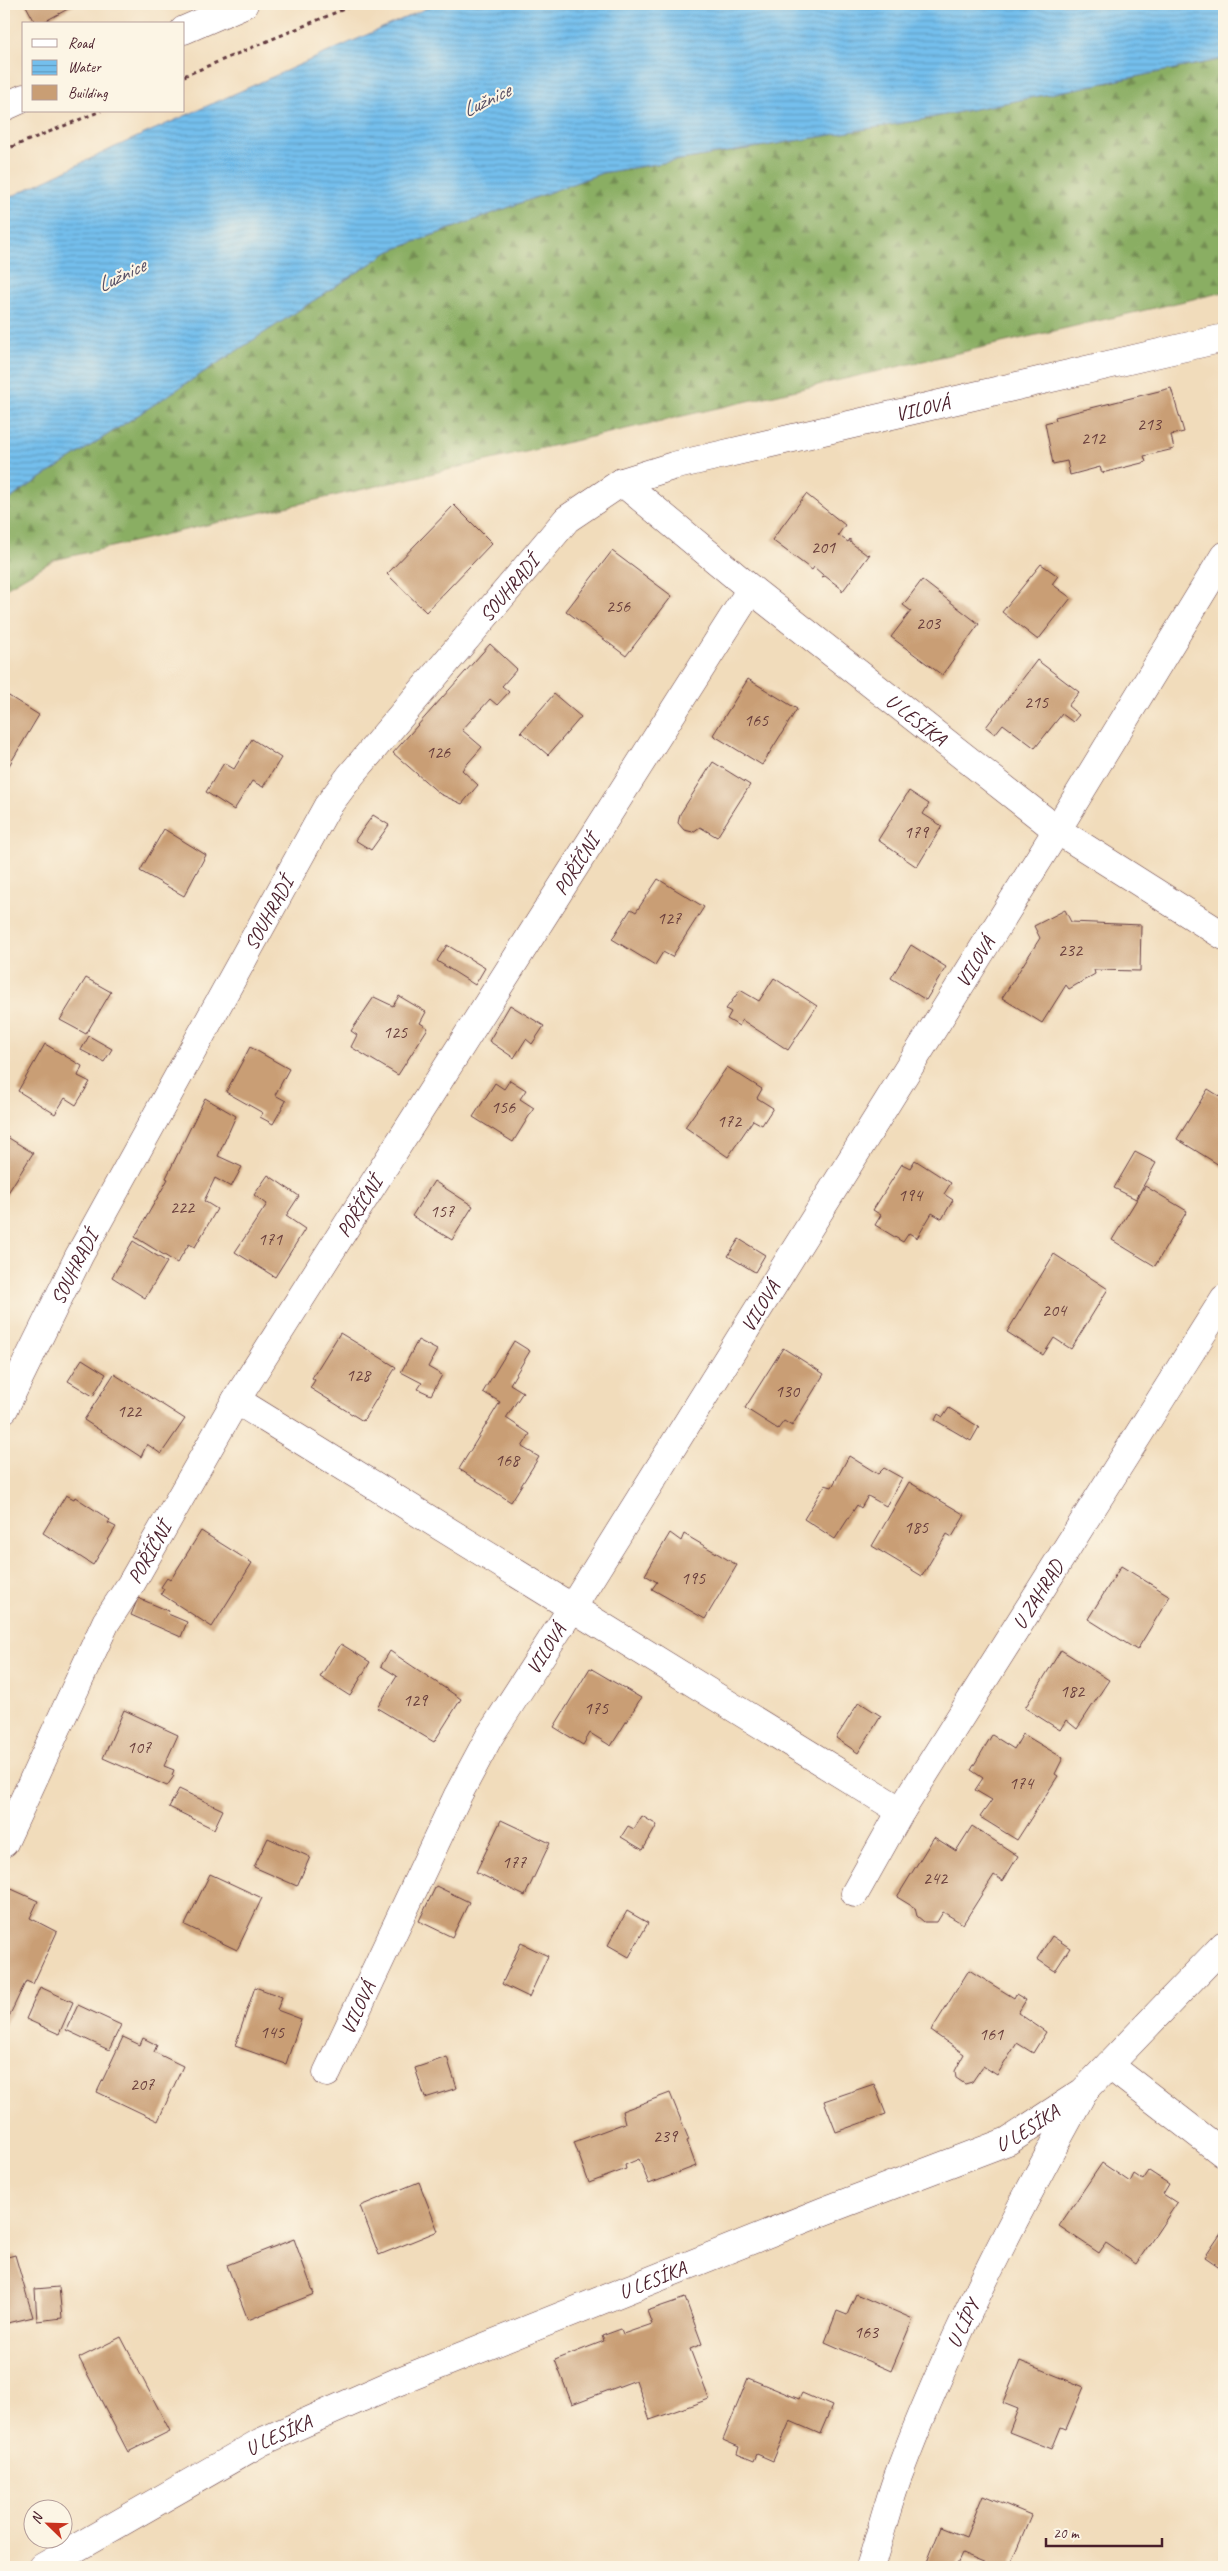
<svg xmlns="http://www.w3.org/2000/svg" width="1228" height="2571" viewBox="0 0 1228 2571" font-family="Caveat,sans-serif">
<defs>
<pattern id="forest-firs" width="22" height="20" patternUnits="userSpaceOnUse" patternTransform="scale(1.25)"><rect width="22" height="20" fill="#8aae63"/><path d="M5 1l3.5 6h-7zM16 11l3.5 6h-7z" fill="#738d52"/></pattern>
<pattern id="water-rules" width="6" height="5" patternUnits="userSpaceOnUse" patternTransform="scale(1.25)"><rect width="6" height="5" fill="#74bfed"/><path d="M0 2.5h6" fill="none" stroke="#619bc0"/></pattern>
</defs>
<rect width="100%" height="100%" fill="#fcf5e5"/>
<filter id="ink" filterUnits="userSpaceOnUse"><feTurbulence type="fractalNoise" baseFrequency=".02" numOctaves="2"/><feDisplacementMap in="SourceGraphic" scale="10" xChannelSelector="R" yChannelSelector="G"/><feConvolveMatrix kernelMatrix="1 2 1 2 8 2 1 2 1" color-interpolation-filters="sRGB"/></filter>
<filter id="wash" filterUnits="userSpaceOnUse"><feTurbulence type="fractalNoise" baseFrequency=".0096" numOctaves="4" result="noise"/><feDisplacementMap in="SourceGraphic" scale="20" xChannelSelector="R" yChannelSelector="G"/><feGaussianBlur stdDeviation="1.12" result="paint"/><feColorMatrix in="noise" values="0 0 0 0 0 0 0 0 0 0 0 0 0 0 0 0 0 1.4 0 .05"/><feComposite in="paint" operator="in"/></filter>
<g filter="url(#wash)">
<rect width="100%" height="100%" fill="#f1dcbb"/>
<path fill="url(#forest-firs)" stroke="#6a6647" d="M1224,59V292L54,560L4,589V505L18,493L390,251L602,173L915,121Z"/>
<path fill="url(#water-rules)" stroke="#5f6f8c" d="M436,4H1224V59L915,121L602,173L390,251L18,493L4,505V200L115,147Z"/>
<g id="blocks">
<path fill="#c99e74" d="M25,4H77L40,24H36Z
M1171,388L1184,432L1171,435L1174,449L1144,456L1146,462L1102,473L1100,467L1070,475L1067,461L1053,464L1045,423L1056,420L1055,417Z
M806,494L845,525L838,535L848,542L850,539V542L867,555L870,554L842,592V589L825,576L822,577L823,575L814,567L812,570L772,540Z
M454,505L492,543L426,612L387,574Z
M612,551L672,596L626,656L566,611Z
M1041,564L1058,576L1052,584L1071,598L1038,640L1002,612Z
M922,580L979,624L942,675L891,637L911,611L903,605Z
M490,644L517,669L502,686L509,692L497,705L490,699L462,730L482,747L462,770L478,785L462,804L440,794L393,753Z
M1037,660L1079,692L1068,706L1079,715L1073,722L1062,714L1035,748L1003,724L995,734L986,727Z
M748,679L797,709L762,765L713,735Z
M4,693L39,715L4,774Z
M554,694L581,717L548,755L521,732Z
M252,739L281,758L263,787L252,781L234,810L206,792L224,763L234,769Z
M713,762L750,785L717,837L700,827L693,832L684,830L678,823L680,814Z
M909,791L929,804L923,814L942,826L917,867L878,840Z
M373,815L389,825L371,850L355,840Z
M164,829L206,855L184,896L140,871Z
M658,879L704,907L672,957L663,952L655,965L612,939L631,909L636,912Z
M1065,910L1071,922L1141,925L1140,971L1094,970L1095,974L1069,989L1066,985L1042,1023L1002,998L1040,938L1034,926Z
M447,945L485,968L475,985L437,961Z
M911,945L946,967L926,1000L891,978Z
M86,978L111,992L86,1034L60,1020Z
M774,978L817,1006L788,1050L742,1020L739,1026L727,1019L731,1012L726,1009L740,990L759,1001Z
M399,996L426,1012L420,1023L428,1028L398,1075L351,1047L357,1035L351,1031L374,997L393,1006Z
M510,1005L544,1026L532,1044L526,1039L514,1058L489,1041Z
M89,1036L112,1049L104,1062L81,1050Z
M45,1044L82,1066L78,1076L90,1082L76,1105L65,1098L55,1114L18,1091Z
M250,1047L289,1069L275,1095L286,1101L273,1124L260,1117L263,1113L226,1092Z
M727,1067L762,1089L757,1098L773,1108L762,1125L753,1120L728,1157L685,1127Z
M510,1080L526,1090L520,1099L534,1108L513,1142L473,1117L495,1083L504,1089Z
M1208,1089L1224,1099V1168L1177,1139Z
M205,1098L236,1116L218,1156L242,1167L231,1187L215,1178L204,1201L217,1209L195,1247L189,1244L177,1263L135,1237L168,1179L166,1178Z
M4,1135L33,1153L4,1199Z
M1135,1152L1156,1163L1136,1199L1114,1188Z
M915,1160L951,1183L944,1194L953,1200L942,1219L932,1213L917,1238L909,1233L903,1242L875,1225L881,1215L873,1210L902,1164L910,1168Z
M268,1175L299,1196L286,1216L305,1229L275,1277L235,1252L267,1204L254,1195Z
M434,1181L473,1206L452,1240L412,1216Z
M1145,1186L1187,1211L1155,1266L1112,1240Z
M739,1239L765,1255L755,1272L728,1256Z
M133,1241L167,1262L145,1298L112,1277Z
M1054,1254L1108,1289L1071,1349L1054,1338L1043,1355L1007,1332Z
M340,1333L396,1367L363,1421L310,1388L315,1380L312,1378Z
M418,1340L437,1350L428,1367L442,1375L431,1395L418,1389L422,1383L401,1372Z
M514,1341L530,1351L510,1384L523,1392L506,1418L530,1434L522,1447L539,1457L511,1502L459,1469L500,1402L483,1392Z
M783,1348L824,1374L792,1426L784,1421L778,1429L745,1408Z
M82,1359L106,1374L93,1396L68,1381Z
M114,1374L185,1419L161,1454L147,1444L141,1457L84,1420Z
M949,1408L979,1427L971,1441L935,1420L938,1414L943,1417Z
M849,1456L878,1474L884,1468L902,1478L886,1506L868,1496L861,1508L857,1505L835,1539L804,1519L825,1485L832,1487Z
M909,1482L965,1515L952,1537L947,1534L922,1576L872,1546Z
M66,1495L74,1499L75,1497L110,1520L108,1523L116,1527L93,1565L43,1533Z
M201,1531L252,1563L212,1627L161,1594L164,1589L161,1587L167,1578L170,1580L173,1576Z
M670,1533L681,1541L684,1534L737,1565L705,1619L652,1589L657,1582L645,1575Z
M1121,1566L1170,1596L1137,1650L1088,1619Z
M138,1598L169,1611L168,1614L187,1622L181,1637L131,1615Z
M341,1644L370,1662L350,1696L320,1677Z
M1061,1650L1109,1680L1077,1729L1066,1720L1060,1730L1025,1708Z
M390,1651L461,1699L434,1742L377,1708L397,1676L381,1666Z
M590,1668L641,1698L611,1746L590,1733L583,1745L554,1727Z
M859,1702L881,1716L858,1753L836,1738Z
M124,1710L178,1735L164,1766L174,1770L172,1775L174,1776L167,1786L103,1758Z
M1023,1734L1063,1758L1055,1774L1058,1776L1017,1840L980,1817L992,1800L975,1790L983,1778L971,1770L992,1735L1014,1749Z
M179,1789L223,1810L214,1829L169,1807Z
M642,1816L657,1825L643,1850L621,1837L628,1826L634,1829Z
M501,1820L550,1843L525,1896L476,1872Z
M972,1826L1018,1856L1003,1881L994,1875L963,1924L943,1912L937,1922H924L917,1916L915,1908L897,1897L934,1837L956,1851Z
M268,1838L310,1857L297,1886L254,1867Z
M210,1874L262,1898L237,1950L185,1925Z
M436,1886L469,1902L452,1937L419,1921Z
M7,1887L38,1901L30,1918L57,1932L33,1984L26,1981L4,2027V1894Z
M627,1911L648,1923L629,1957L608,1945Z
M1052,1936L1070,1948L1055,1971L1037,1959Z
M521,1943L548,1956L529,1997L502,1984Z
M969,1970L1014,1998L1016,1994L1026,2000L1018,2013L1046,2032L1033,2053L1017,2043L997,2075L983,2066L972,2082L965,2084L956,2078L955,2071L964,2054L931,2031Z
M40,1987L73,2002L59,2034L26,2019Z
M255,1987L282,1997L277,2010L301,2019L286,2064L235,2046Z
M78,2005L121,2025L109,2050L66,2030Z
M123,2037L140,2045L143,2038L157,2045L154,2052L183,2066L158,2121L97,2092Z
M447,2057L457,2088L425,2098L415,2068Z
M874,2084L886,2114L836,2132L824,2101Z
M670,2093L689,2140L687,2141L696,2166L649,2184L639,2159L625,2165L626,2169L589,2183L574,2142L625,2123L622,2111Z
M1102,2163L1130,2182L1134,2174L1143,2180L1149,2171L1169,2184L1163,2194L1177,2203L1136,2264L1106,2243L1099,2253L1059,2226Z
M419,2182L438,2231L379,2255L360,2206Z
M1224,2229V2270L1205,2257Z
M294,2239L314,2294L248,2320L227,2265Z
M15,2255L33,2317L4,2324V2258Z
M59,2287L62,2318L37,2321L35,2289Z
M856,2294L913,2319L891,2371L825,2342L837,2311L847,2315Z
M685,2298L702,2344L690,2349L709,2399L650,2420L636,2380L572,2404L555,2360L604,2341L602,2336L621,2329L623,2334L652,2324L647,2311Z
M121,2337L170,2431L128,2452L79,2358Z
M1020,2361L1084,2387L1066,2429L1061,2427L1052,2449L1009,2432L1018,2409L1003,2403Z
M748,2378L799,2399L802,2393L832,2406L820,2434L790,2421L773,2461L757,2454L754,2461L737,2454L739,2447L723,2440Z
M983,2495L1031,2515L1009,2567H993L962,2554L956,2567H925L941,2527L966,2537Z"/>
</g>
</g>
<g filter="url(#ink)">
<use href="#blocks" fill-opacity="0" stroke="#633b41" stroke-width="1"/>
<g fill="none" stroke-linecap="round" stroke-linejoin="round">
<defs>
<g id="street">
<path d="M184,30L244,4"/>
<path d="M4,107L24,98"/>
<path id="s1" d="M622,482L751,589L1057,830L1224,936"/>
<path d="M236,1400L901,1811"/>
<path id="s2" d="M4,1409L79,1256L327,807L351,775L567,519L622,482L673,466L1224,338"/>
<path id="s3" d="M4,1843L106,1622L131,1584L236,1400L751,589"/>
<path id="s4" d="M855,1893L901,1811L1224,1299"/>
<path d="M1109,2065L1224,2154"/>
<path id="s5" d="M327,2073L458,1795L489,1737L572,1608L1057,830L1224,556"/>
<path id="s6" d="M43,2567L261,2442L397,2382L824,2211L1008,2141L1083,2092L1224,1945"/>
<path id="s7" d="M870,2567C880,2537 887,2506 898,2476C947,2345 1013,2219 1081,2096"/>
</g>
</defs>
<use href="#street" stroke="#633b41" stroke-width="29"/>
<path stroke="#633b41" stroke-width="3" stroke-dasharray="4 4" stroke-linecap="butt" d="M184,76L356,4
M4,150L101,111"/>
<use href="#street" stroke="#fff" stroke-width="28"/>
</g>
</g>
<g text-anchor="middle" stroke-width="4" stroke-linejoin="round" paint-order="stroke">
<g font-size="18" fill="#6a3f3d">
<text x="1149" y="430">213</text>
<text x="1093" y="444">212</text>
<text x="823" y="553">201</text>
<text x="618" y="612">256</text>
<text x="928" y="629">203</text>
<text x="1036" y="708">215</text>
<text x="756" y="726">165</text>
<text x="438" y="758">126</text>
<text x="916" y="838">179</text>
<text x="669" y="924">127</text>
<text x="1070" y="956">232</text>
<text x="395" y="1038">125</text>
<text x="503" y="1113">156</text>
<text x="729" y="1127">172</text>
<text x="910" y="1201">194</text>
<text x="182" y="1213">222</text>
<text x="442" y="1217">157</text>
<text x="270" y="1245">171</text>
<text x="1054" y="1316">204</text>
<text x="358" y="1381">128</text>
<text x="787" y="1397">130</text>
<text x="129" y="1417">122</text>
<text x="507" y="1466">168</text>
<text x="916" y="1533">185</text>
<text x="693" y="1584">195</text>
<text x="1072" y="1697">182</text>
<text x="415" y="1706">129</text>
<text x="596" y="1714">175</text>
<text x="139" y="1753">107</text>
<text x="1021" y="1789">174</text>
<text x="514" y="1868">177</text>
<text x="935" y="1884">242</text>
<text x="272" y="2038">145</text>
<text x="991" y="2040">161</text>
<text x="142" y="2090">207</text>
<text x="665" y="2142">239</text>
<text x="866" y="2338">163</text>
</g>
<g font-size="20" fill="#4a1f2b" stroke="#fcf5e5">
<text dy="7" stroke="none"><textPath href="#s2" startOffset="1434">VILOVÁ</textPath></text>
<text dy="7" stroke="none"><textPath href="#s2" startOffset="968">SOUHRADÍ</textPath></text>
<text dy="7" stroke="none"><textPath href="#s1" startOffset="378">U LESÍKA</textPath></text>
<text dy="7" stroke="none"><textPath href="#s3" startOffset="1135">POŘÍČNÍ</textPath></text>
<text dy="7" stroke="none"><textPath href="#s2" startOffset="562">SOUHRADÍ</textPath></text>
<text dy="7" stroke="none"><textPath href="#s5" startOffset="1288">VILOVÁ</textPath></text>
<text dy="7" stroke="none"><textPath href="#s3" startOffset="730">POŘÍČNÍ</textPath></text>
<text dy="7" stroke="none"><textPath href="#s2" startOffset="158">SOUHRADÍ</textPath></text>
<text dy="7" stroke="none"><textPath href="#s5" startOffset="882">VILOVÁ</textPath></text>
<text dy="7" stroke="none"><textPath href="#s3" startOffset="325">POŘÍČNÍ</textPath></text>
<text dy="7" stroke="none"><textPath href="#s4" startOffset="350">U ZAHRAD</textPath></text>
<text dy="7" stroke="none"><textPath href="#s5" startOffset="478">VILOVÁ</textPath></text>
<text dy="7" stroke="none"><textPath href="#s5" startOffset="72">VILOVÁ</textPath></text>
<text dy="7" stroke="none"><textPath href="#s6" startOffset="1080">U LESÍKA</textPath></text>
<text dy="7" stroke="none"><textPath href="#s6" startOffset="675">U LESÍKA</textPath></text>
<text dy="7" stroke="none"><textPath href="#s7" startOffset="261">U LÍPY</textPath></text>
<text dy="7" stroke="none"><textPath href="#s6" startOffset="270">U LESÍKA</textPath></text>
</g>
<g font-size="21" font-style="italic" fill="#574f65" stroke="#fcf5e5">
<text transform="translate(486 100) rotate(-26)" y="7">Lužnice</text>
<text transform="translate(121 275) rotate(-26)" y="7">Lužnice</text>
</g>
</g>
<rect width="1228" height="2571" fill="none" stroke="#fcf5e5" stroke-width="20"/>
<rect x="22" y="22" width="162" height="90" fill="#fcf5e5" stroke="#b59f9b"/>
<rect x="32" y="39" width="25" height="8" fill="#ffffff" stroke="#b59f9b"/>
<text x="68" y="48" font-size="15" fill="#4a1f2b">Road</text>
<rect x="32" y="60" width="25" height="15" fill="url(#water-rules)" stroke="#b59f9b"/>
<text x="68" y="72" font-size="15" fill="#4a1f2b">Water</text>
<rect x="32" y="85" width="25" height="15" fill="#c99e74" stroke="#b59f9b"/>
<text x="68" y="98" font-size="15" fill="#4a1f2b">Building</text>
<g transform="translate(48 2524) rotate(293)"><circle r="24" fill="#fcf5e5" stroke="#b59f9b"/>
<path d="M0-4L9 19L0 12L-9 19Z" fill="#c8321e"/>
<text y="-8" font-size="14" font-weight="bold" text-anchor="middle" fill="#4a1f2b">N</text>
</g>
<path d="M1046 2538v8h116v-8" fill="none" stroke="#4a1f2b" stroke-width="2.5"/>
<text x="1053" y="2538" font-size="15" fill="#4a1f2b" stroke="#fcf5e5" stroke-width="4" paint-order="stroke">20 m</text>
</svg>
